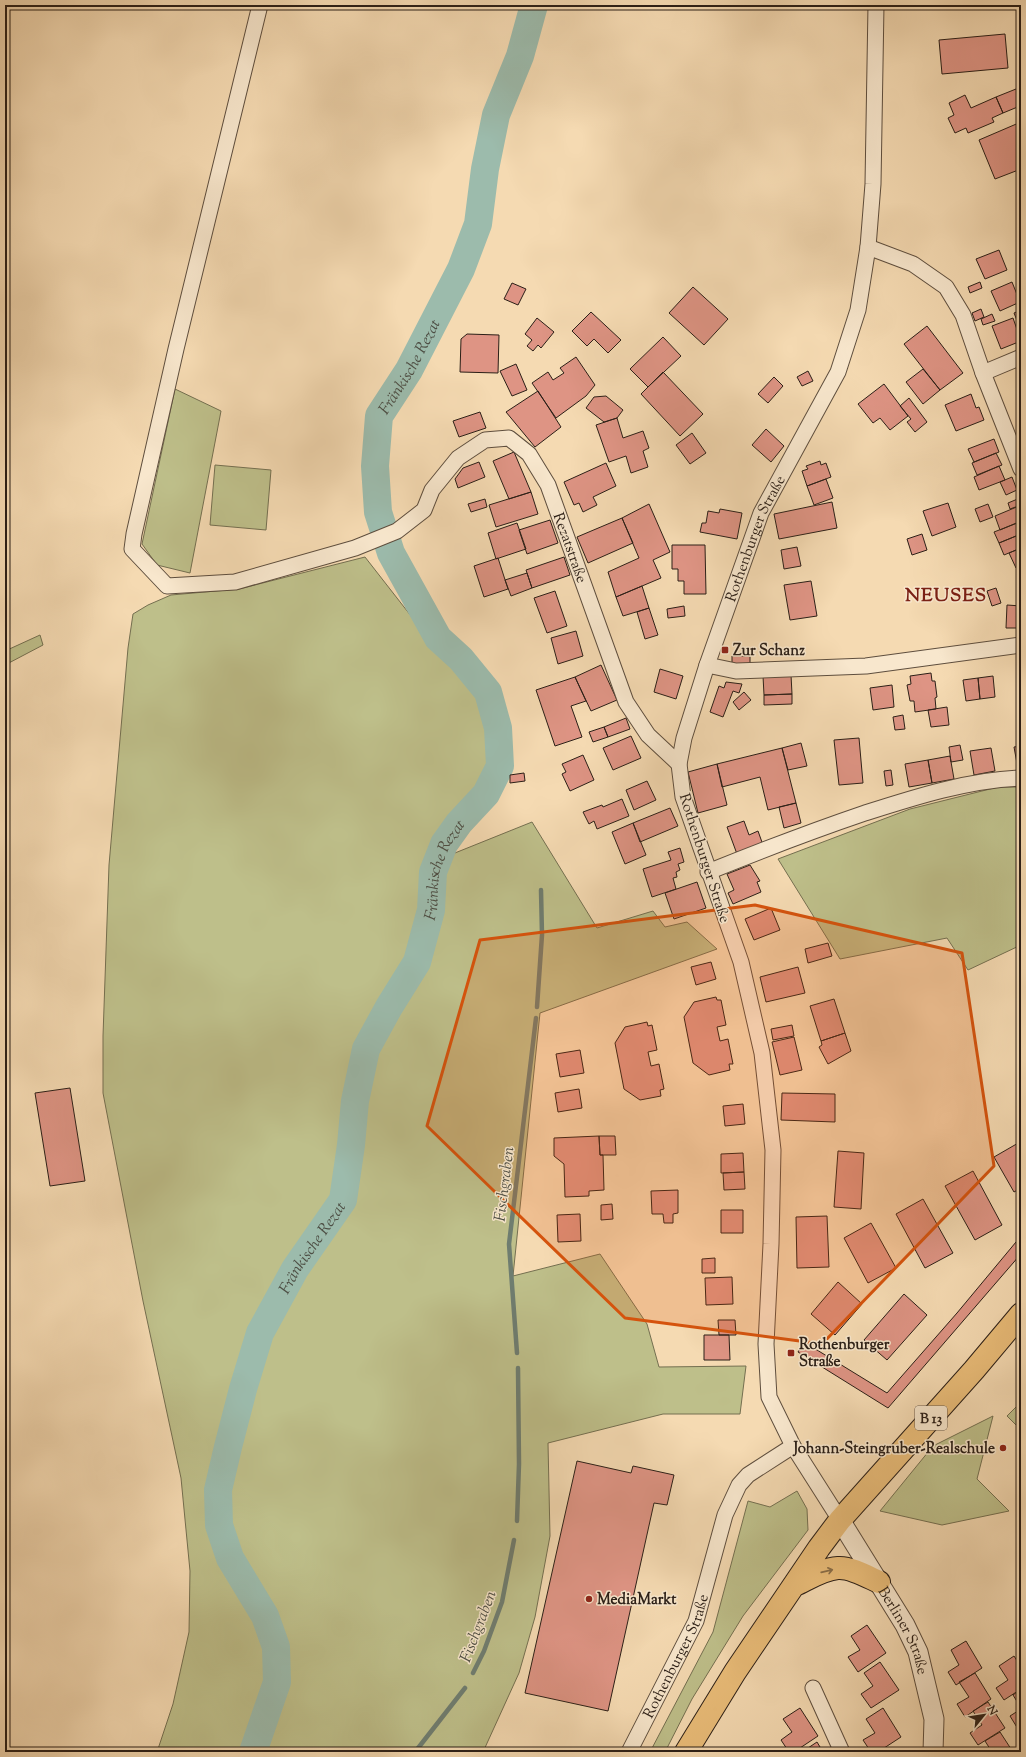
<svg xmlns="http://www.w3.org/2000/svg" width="1026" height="1757" viewBox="0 0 1026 1757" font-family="'Sorts Mill Goudy',serif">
<rect width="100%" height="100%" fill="#f5dab2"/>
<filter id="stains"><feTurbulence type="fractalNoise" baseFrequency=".005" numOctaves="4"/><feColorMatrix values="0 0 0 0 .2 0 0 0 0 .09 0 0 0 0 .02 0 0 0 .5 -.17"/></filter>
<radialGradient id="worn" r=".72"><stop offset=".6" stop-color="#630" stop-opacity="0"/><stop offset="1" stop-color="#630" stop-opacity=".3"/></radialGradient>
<path fill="#bebf8a" stroke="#746f50" d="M175,389L221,411L190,573L157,565L142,544Z
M215,465L271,470L266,530L210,525Z
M365,557L436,648L474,686L490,732L489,773L476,796L443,826L430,863L532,822L597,928L653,911L665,927L687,922L717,949L540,1013L513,1276L600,1254L647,1324L659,1367L746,1366L740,1414H663L548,1443L550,1536L535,1617L519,1673L483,1752H157L173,1704L189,1632L190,1571L181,1478L143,1301L103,1093V1036L109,865L128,648L133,614L148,605L171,595L239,589Z
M40,635L43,645L5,665V651Z
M998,787H1021V945L968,970L947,938L840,959L778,859L910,809Z
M1021,1402V1430L1007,1416Z
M993,1416L977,1479L1009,1511L942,1525L880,1511L933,1446Z
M797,1491L807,1509L808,1530L743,1616L692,1699L665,1752H650L713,1632L748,1501L770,1507Z"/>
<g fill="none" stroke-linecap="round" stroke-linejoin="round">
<path stroke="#6f7d70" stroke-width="4.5" d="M537,1007L542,935L541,890
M517,1353L509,1244L536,1018
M517,1521L519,1464L518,1368
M473,1673L484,1651L502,1602L514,1540
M415,1752L465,1688"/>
<path stroke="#9cbbac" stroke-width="28" id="s1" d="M253,1752L277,1682L276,1647L265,1616L230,1558L219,1525L218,1490L228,1447L243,1389L260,1333L295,1269L343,1200L351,1145L355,1101L366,1049L389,1007L417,962L431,910L433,872L444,844L459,823L486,794L500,766L498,728L488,692L461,659L438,638L391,553L378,512L375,466L379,416L409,370L461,269L478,224L485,169L496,115L520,56L534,5"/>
</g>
<path fill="#de9484" stroke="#2b1f17" d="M1005,34L1008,68L942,74L939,40Z
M1021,87V110L1020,106L1003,113L996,97Z
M965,95L971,108L996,97L1003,113L992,118L994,122L968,133L966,128L955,133L948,118L954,115L949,103Z
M1021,122V169L995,179L979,140Z
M999,250L1007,270L985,279L976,259Z
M980,282L982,288L970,293L968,287Z
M1012,282L1020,302L1000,311L991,291Z
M512,283L526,289L518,305L504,299Z
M693,287L728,319L704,345L669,313Z
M981,309L984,317L975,321L972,313Z
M1021,310V327L1020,328L1014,313Z
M591,312L621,340L608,353L594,339L587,346L572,331Z
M992,314L995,321L983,325L981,319Z
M537,318L554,332L541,348L538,345L533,351L527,346L532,340L525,334Z
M1013,318L1021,341L1001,349L992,326Z
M927,326L963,373L940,390L904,344Z
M467,334L499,335L498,373L460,372L461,339Z
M663,337L681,356L648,387L630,369Z
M576,357L595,385L586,396L556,418L532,383L548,372L553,380L564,373L560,368Z
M516,364L527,390L512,396L500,371Z
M923,369L940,390L923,404L906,382Z
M808,371L813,381L802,386L797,377Z
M663,372L703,414L680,436L641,394Z
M774,377L783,386L768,403L758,394Z
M884,384L908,416L890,430L880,418L873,423L858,404Z
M538,391L561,427L535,447L506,412Z
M971,394L976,408L979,407L984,420L956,431L945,405Z
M606,396L623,410L617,418L604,422L586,408L594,397Z
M909,398L927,422L915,432L907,422L911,419L900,406Z
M480,412L486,428L459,437L453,421Z
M617,418L623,438L643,431L649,448L643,451L648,467L631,473L626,456L609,462L596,425Z
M766,429L784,446L771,462L752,445Z
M692,433L706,453L690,464L676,445Z
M994,439L999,452L974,462L968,449Z
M514,452L531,492L509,499L493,461Z
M996,453L1002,465L977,475L972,463Z
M820,461L821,465L826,463L831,477L807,486L802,471L808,469L806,466Z
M479,462L485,477L458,488L455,479L463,468Z
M606,463L616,486L593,497L597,505L583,512L579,503L574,505L564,482Z
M999,466L1005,480L979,490L974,477Z
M1012,477L1017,490L1006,495L1000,482Z
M826,479L833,498L814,505L807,486Z
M531,492L538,514L496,527L489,505Z
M1020,498L1021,505L1010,509L1008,503Z
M485,499L487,507L471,512L468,504Z
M832,502L837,528L779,539L774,514Z
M948,503L956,527L932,536L923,511Z
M649,504L670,552L653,560L661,578L616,597L608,572L639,558L622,518Z
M988,504L993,517L980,522L975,509Z
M1019,506L1021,511V521L1000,530L995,516Z
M720,509L742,513L737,539L700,532L702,523H706L708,511L719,513Z
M622,518L633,543L588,563L577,537Z
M550,520L558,543L527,554L519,530Z
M1020,522L1021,534L999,543L994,532Z
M517,523L526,549L496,559L488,533Z
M922,534L927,550L912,555L907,539Z
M1021,534V548L1004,555L999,543Z
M672,545H705L706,594H684V581H678V569H672Z
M797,547L801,566L784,569L781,550Z
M1021,548V566L1016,568L1009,553Z
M564,557L570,575L532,588L526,570Z
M498,558L508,589L484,597L474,566Z
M527,573L532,588L511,596L505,580Z
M811,581L817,616L790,620L784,585Z
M642,586L649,608L623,616L616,597Z
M996,588L1001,603L992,606L987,591Z
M555,591L567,626L547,633L534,598Z
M1007,605L1021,606V628H1006Z
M684,606L685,616L668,618L667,609Z
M649,608L658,635L645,639L637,612Z
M576,631L583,656L558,664L551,638Z
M732,656H750V666H732Z
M601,665L617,700L591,711L575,677Z
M660,669L683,676L676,699L654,692Z
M931,673L932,681H935L937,697L935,698L936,709L915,712L914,701H910L907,685L911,684L910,676Z
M791,675L792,694L764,695L763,676Z
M993,676L995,697L980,699L978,678Z
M575,677L586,701L571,706L582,737L555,746L536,690Z
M978,678L980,699L966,701L963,680Z
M726,682L742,684L739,693L733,691L723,717L710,712L719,686L724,688Z
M892,685L894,707L873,710L870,688Z
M744,692L751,700L739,710L733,702Z
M792,694V704L764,705V695Z
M947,707L949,725L931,727L928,710Z
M903,715L905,729L895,730L893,717Z
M626,718L630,729L608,737L604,727Z
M604,727L608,737L593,742L589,732Z
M631,736L641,758L613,770L603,748Z
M859,738L863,783L839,785L834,740Z
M801,743L807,766L788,770L782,748Z
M960,745L963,760L951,762L949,747Z
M1021,746V768L1018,769L1014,747Z
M782,748L796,803L768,810L760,777L722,787L717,764Z
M991,748L995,771L974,775L970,751Z
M583,755L594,780L570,791L562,774L566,772L562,764Z
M950,756L954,779L932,783L928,760Z
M928,760L932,783L909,787L905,764Z
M717,764L727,805L698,813L688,772Z
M891,770L893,785L886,786L884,771Z
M524,773L525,781L510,783V775Z
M647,781L656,800L634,810L626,790Z
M622,799L629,816L597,829L594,821L589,824L583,812L602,805L603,807Z
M796,803L801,823L784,828L779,807Z
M670,808L678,826L640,842L633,823Z
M744,821L749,835L758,831L763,845L737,854L727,827Z
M633,823L646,855L625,864L612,832Z
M680,848L684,862L678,864L680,870L676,872L677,877L673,878L676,889L652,897L643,869L671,860L668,852Z
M750,865L760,881L757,882L761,892L733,904L728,893L734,890L727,874Z
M697,882L706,908L674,919L665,893Z
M771,908L780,930L754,940L745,919Z
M828,943L832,956L808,963L805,949Z
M711,962L716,979L696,985L691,967Z
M798,967L805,993L766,1002L760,977Z
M716,997L717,1000H721L726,1025L717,1027L720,1041L728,1039L733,1064H729L730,1070L709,1075L693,1063L684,1017L694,1002Z
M834,999L845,1033L821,1041L810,1006Z
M647,1022L648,1026L652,1025L657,1050L648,1052L651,1066L659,1064L664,1089L660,1090L661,1096L640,1100L624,1089L615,1043L625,1027Z
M792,1025L794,1036L773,1040L771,1029Z
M845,1033L851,1051L828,1064L819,1047L822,1045L821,1041Z
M794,1037L802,1070L780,1075L772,1042Z
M580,1050L584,1073L560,1077L556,1054Z
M70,1088L85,1181L50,1186L35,1093Z
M579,1089L582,1108L558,1112L555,1093Z
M782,1093L835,1094V1122L781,1120Z
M743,1104L745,1124L725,1126L723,1106Z
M599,1136H615L616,1155H600Z
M599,1136L600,1155H603L604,1190L589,1191V1196L565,1197L564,1164L554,1156V1138Z
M1020,1142L1021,1188L1014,1192L994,1157Z
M838,1151L864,1153L861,1209L834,1207Z
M743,1153L744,1172L721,1173V1154Z
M973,1171L1002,1225L975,1240L945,1186Z
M744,1172L745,1189L724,1190L723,1173Z
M678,1190V1213L673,1214V1223H664L663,1214H652L651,1191Z
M923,1199L953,1253L925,1268L896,1214Z
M612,1204L613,1219L601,1220V1205Z
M721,1210H743V1233H721Z
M580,1214L581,1241L558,1242L557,1215Z
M827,1216L829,1267L797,1268L796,1217Z
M871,1223L896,1268L868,1283L844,1238Z
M1021,1236L1020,1255L888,1408L798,1352L804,1342L887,1393L957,1313Z
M715,1258V1273H702V1259Z
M732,1277L733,1304L706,1305L705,1278Z
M838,1282L862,1304L835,1335L811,1314Z
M904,1294L927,1315L887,1360L864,1340Z
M718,1320H735L736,1335H719Z
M704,1335H729L730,1360H704Z
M577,1461L631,1473L633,1466L674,1475L667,1505L654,1503L608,1711L525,1693Z
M867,1625L886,1653L858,1672L848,1657L860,1650L851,1636Z
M966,1641L982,1668L956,1685L948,1672L959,1665L951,1650Z
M1014,1656L1021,1667V1689L1004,1700L996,1688L1008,1680L999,1666Z
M880,1662L899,1690L871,1708L861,1694L873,1686L864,1673Z
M975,1673L991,1699L965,1717L957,1704L969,1697L959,1682Z
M1021,1689V1708L1013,1695Z
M988,1702L1005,1728L978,1745L970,1733L982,1725L973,1711Z
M800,1708L818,1736L794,1752H789L781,1740L792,1732L783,1719Z
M883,1708L901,1737L878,1752H871L863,1740L875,1733L866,1719Z
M1021,1709V1727L1018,1729L1010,1716Z
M1000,1732L1013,1752H992L985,1741Z
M817,1742L823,1752H802Z"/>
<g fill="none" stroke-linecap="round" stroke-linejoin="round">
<defs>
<g id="minor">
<path id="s2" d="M260,5L176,349L134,534L132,549L167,586L235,582L355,548L397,531L424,510L432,490L458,458L485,440L509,438L529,454L548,485L626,702L648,735L679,764"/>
<path d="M868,247L913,264L946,287L963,315L983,373L1021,469"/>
<path d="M983,373L1021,357"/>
<path d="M707,665L736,671L866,666L1021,645"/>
<path d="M708,872C760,851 812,831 865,813C915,797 968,780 1021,778"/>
<path id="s3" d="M840,1520L793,1446L769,1397L766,1344L771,1244L773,1150L762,1053L741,962L683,797L679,764L684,738L707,665L761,513L838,372L858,310L868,247L873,184L876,5"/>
<path d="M813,1688L842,1752"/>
<path id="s4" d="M629,1752L696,1621L725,1515L739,1485L748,1475L793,1446"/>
</g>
<g id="tertiary">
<path id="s5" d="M840,1520L905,1625L918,1652L934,1719L933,1752"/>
</g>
<path id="primary" d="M795,1585C808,1579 823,1569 838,1568C851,1567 868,1577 879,1582
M686,1752L735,1672L819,1548L840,1520L974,1370L1021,1314"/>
</defs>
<use href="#minor" stroke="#5e4e3e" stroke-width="17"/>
<use href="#tertiary" stroke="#5e4e3e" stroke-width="21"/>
<use href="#primary" stroke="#2b1f17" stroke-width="24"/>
<use href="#minor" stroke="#f8e7cd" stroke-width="15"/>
<use href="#tertiary" stroke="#f8e7cd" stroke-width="19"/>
<use href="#primary" stroke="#eabd79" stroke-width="22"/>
</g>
<defs><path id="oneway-shaft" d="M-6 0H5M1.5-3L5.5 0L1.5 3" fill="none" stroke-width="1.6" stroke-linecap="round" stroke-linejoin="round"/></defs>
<use stroke="#8a6e48" href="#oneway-shaft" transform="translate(827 1571) rotate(-13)"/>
<path fill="#d5530d" fill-opacity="0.2" stroke="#d5530d" stroke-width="3" stroke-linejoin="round" d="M755,905L962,953L994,1166L822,1344L625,1318L427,1126L480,940Z"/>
<g fill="#8f2418" stroke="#f8e7cd" stroke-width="1.5">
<rect x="721" y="646" width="8" height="8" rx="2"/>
<rect x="787" y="1349" width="8" height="8" rx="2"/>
<circle cx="1003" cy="1448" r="4"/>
<circle cx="589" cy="1599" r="4"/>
</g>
<g text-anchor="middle" stroke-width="3" stroke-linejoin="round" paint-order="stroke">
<rect fill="#f8e7cd" stroke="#685b4e" stroke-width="1" x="915" y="1406" width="32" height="24" rx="3"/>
<g font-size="14" font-weight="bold" fill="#2b1f17">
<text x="931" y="1423">B 13</text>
</g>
<g font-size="15" fill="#2b1f17" stroke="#f8e7cd">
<text dy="5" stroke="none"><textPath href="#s3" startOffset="1027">Rothenburger Straße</textPath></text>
<text dy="5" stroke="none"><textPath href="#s2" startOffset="1130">Rezatstraße</textPath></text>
<text transform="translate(705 858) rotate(72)" y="5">Rothenburger Straße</text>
<text dy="5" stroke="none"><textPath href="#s5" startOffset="128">Berliner Straße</textPath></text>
<text dy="5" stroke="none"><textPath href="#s4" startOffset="107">Rothenburger Straße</textPath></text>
</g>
<g font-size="15" font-weight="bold" fill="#2b1f17" stroke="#f8e7cd" text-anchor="start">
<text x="733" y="655">Zur Schanz</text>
<text x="799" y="1349">Rothenburger<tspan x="799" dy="17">Straße</tspan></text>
<text x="995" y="1453" text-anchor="end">Johann-Steingruber-Realschule</text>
<text x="597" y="1604">MediaMarkt</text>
</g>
<g font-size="16" font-style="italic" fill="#4d4e44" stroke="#f8e7cd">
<text dy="6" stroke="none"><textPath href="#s1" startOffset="1515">Fränkische Rezat</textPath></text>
<text dy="6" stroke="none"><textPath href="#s1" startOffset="950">Fränkische Rezat</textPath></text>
<text transform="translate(503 1184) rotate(-83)" y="6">Fischgraben</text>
<text dy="6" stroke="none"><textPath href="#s1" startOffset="542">Fränkische Rezat</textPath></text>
<text transform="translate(477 1626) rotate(-69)" y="6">Fischgraben</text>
</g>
<g font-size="19" font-weight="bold" letter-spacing="1" fill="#7a1f14" stroke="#f8e7cd">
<text x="946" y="601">NEUSES</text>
</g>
</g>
<rect width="1026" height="1757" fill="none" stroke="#f5dab2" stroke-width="20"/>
<rect x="6" y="6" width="1014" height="1745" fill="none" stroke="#2b1f17" stroke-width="2"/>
<rect x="10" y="10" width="1006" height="1737" fill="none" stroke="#2b1f17"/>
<g transform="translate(984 1715) rotate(60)" stroke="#f8e7cd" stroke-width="3" paint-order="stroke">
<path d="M0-3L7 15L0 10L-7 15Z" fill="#2b1f17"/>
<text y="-6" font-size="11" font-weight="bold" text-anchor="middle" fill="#2b1f17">N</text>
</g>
<rect width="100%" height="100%" filter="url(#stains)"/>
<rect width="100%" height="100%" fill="url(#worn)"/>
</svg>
